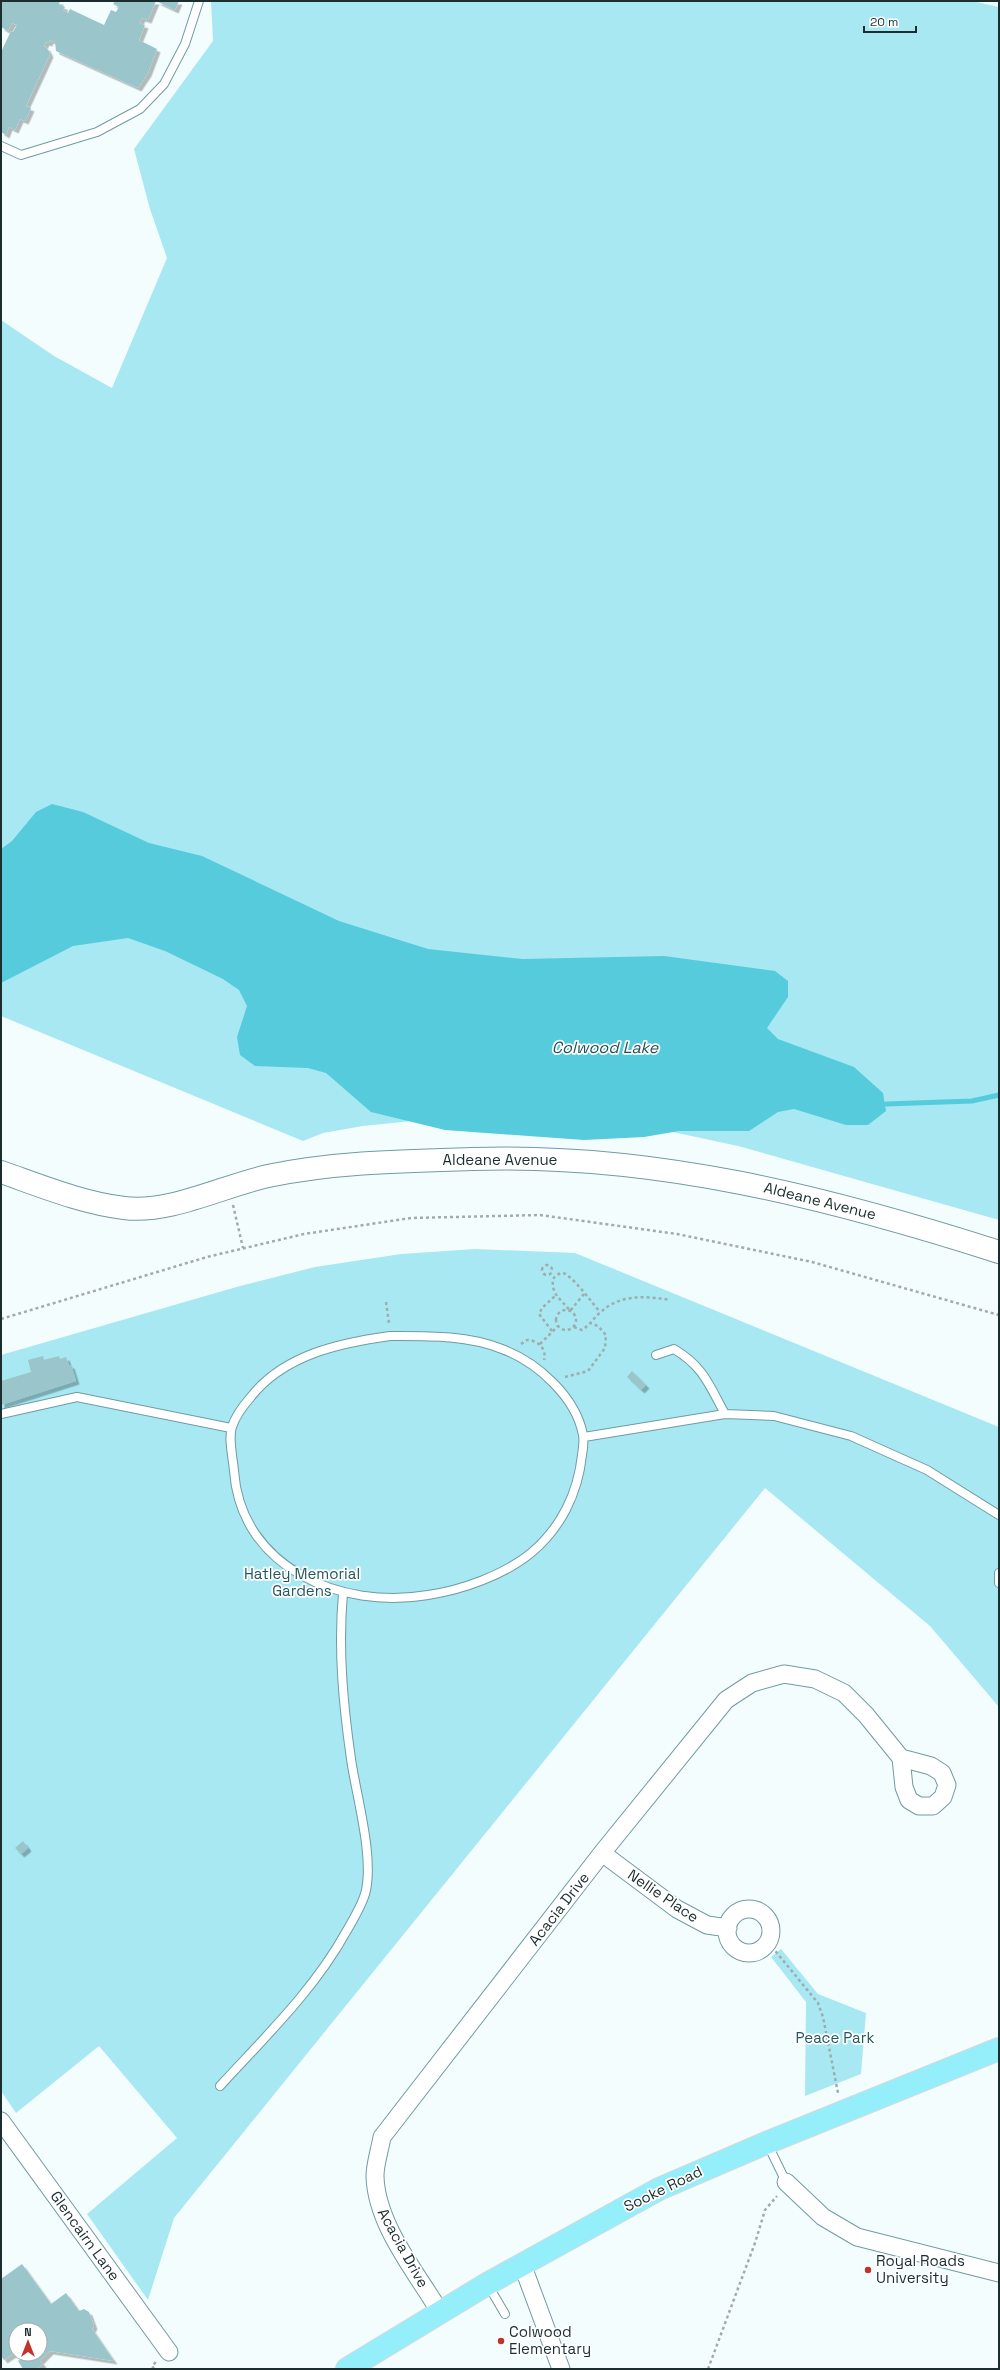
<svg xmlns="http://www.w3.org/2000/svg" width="1000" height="2370" viewBox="0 0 1000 2370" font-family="'Space Grotesk',sans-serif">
<defs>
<filter id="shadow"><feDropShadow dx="3.5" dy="3.5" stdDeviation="0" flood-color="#0004"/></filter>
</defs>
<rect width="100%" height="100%" fill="#f4fdfe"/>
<path fill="#a8e8f2" d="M211,1H972L999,7V1220L738,1146L640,1125L452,1117L363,1126L323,1133L303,1141L1,1016V320L54,356L112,388L167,258L150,209L134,149L213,41Z
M475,1249L575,1253L999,1427V1707L930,1626L765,1488L174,2218L148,2300L87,2214L177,2138L99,2046L16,2113L1,2091V1355L240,1286L315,1267L401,1254Z
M781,1949L818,1994L866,2013L861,2074L805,2096L806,2002L771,1957Z"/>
<path fill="#55cbdc" d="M52,804L83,812L149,843L202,856L339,921L428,949L523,959L664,956L775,971L788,981V997L767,1028L778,1039L854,1067L883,1093L886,1111L868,1125H846L794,1109L778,1112L749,1131H679L644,1137L584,1140L445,1130L371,1112L326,1073L308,1068L255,1066L240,1055L237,1037L247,1006L239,990L223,979L165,951L128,938L73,946L1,983V849L12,841L36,812Z"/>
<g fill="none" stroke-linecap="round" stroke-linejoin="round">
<path stroke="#55cbdc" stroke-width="5" d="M886,1104L972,1101L999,1095"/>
</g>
<path fill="#9ac5cb" filter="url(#shadow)" d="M1,1H60L59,4L65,7L63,10L68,13L70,9L104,25L111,10L116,12L119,7L113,4L115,1H179L175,10L156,1L148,20L142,18L139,23L145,25L139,40L157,49L148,73L138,88L56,51L55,42L50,40L49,43L46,42L44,46L47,48L50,54L26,106L31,108L25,121L20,119L15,130L9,127L6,135L1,132V52L11,31L13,32L17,25L12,23L8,31L1,27Z
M43,1356L44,1360L59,1356L60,1359L66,1357L69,1365H71L76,1381L1,1405V1381L31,1372L28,1360Z
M632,1371L646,1385L641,1390L627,1377Z
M23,1841L28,1848L21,1854L15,1848Z
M22,2264L51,2304L66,2293L79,2311L84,2309L89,2312L94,2326L92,2329L114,2361L50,2351L40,2361L43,2364L36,2369H23L18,2361L21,2359L18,2354H40V2330H16V2352L4,2360L1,2356V2279Z"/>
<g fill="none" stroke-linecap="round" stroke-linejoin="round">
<defs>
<path id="lane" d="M1,146L21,155L97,132L140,109L164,84L185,44L199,1
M390,1336C427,1336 467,1335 502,1349C537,1362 576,1397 583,1435C584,1441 583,1449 582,1455C578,1493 561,1528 531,1553C504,1575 462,1590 428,1595C341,1610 241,1568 234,1471C233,1458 228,1438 232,1427C235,1417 243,1406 250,1398C283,1355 339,1343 390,1336Z
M656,1355L674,1349C704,1367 709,1385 725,1414
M1,1414L77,1397L231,1428
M584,1437L725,1414L774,1416L851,1436L927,1470L999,1515
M999,1573V1583
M220,2086C265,2037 314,1990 346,1932C353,1920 361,1907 365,1894C375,1859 356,1795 351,1759C343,1703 338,1649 343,1593
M767,2143L786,2182
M488,2285L505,2314"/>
<path id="street" d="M602,1853L677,1909L707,1925L728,1928
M727 1931a22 22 0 1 1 44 0a22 22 0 1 1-44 0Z
M1,2121L169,2352
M786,2182L823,2217L857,2237L999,2273
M522,2264L561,2369
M440,2312C416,2272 376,2224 375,2176C375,2164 380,2149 382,2137L602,1853L726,1700L752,1683L784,1674L815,1679L844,1693L866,1715L901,1758L904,1787L909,1800L919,1806H933L943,1797L947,1785L942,1773L931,1766L901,1758"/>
<path id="secondary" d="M1,1172C41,1186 82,1203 124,1208C169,1214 223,1186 268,1176C335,1162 404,1161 472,1159C654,1153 827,1197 999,1252"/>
<path id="primary" d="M347,2369L487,2284L659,2189L766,2143L999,2049"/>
</defs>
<use href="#lane" stroke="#719ba2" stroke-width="10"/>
<use href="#street" stroke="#719ba2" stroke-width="19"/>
<use href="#secondary" stroke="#719ba2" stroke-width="24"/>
<use href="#primary" stroke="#d6d9da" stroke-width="24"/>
<path stroke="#9facad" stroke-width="2.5" stroke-dasharray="3 3" stroke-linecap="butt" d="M233,1205L243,1248
M542 1270a5 5 0 1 1 10 0a5 5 0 1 1-10 0Z
M584,1294L570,1311C562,1299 551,1296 553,1279C555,1276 559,1273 563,1273C572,1275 593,1304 600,1312
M386,1302L389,1323
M556 1320a10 10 0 1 1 20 0a10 10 0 1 1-20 0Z
M1,1319L207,1257L304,1234L411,1218L540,1215L677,1234L812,1262L999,1315
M574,1327L582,1330C590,1325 595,1316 602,1311C621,1294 647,1296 670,1300
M552,1331L539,1314L542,1308L555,1296
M521,1344L527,1340C538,1340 547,1349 544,1360
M540,1344L558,1326
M565,1377L588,1371L605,1348L606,1335L598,1326L590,1323
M768,1942L818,2003L823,2017L838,2093
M154,2369L152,2366L156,2362
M708,2369L755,2243L765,2210L777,2196"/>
<use href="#lane" stroke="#fff" stroke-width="8"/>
<use href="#street" stroke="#fff" stroke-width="17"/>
<use href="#secondary" stroke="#fff" stroke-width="22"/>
<use href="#primary" stroke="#95effb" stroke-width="22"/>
</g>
<g fill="#c0332a" stroke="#fff" stroke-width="1.5">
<circle cx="868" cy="2270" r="4"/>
<circle cx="501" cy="2341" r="4"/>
</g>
<g text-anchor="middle" stroke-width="3.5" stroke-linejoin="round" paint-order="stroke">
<g font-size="15" fill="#1b2d2f" stroke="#fff">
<text x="500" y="1165">Aldeane Avenue</text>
<text transform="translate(820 1201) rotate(14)" y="5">Aldeane Avenue</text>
<text transform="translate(663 1896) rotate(34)" y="5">Nellie Place</text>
<text transform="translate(559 1909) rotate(-52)" y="5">Acacia Drive</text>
<text transform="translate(663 2189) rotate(-26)" y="5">Sooke Road</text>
<text transform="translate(85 2236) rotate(54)" y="5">Glencairn Lane</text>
<text transform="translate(403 2248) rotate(61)" y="5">Acacia Drive</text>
</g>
<g font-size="15" fill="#24575e" stroke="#fff">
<text x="302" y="1579">Hatley Memorial<tspan x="302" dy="17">Gardens</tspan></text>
<text x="835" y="2043">Peace Park</text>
</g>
<g font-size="15" fill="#1b2d2f" stroke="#fff" text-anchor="start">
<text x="876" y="2266">Royal Roads<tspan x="876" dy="17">University</tspan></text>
<text x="509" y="2337">Colwood<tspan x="509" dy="17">Elementary</tspan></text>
</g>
<g font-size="16" font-style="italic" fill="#1f5159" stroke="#fff">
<text x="605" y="1053">Colwood Lake</text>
</g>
</g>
<rect width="1000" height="2370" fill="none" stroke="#1b2d2f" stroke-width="4"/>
<g transform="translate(28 2342)"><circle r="19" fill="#ffffff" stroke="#a4abac"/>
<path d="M0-3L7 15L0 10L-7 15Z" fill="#c0332a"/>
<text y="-6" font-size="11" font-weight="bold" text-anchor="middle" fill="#1b2d2f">N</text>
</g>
<path d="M864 26v6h52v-6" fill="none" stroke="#1b2d2f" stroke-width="2"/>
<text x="870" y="26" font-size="12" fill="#1b2d2f" stroke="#ffffff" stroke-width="3" paint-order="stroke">20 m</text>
</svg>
